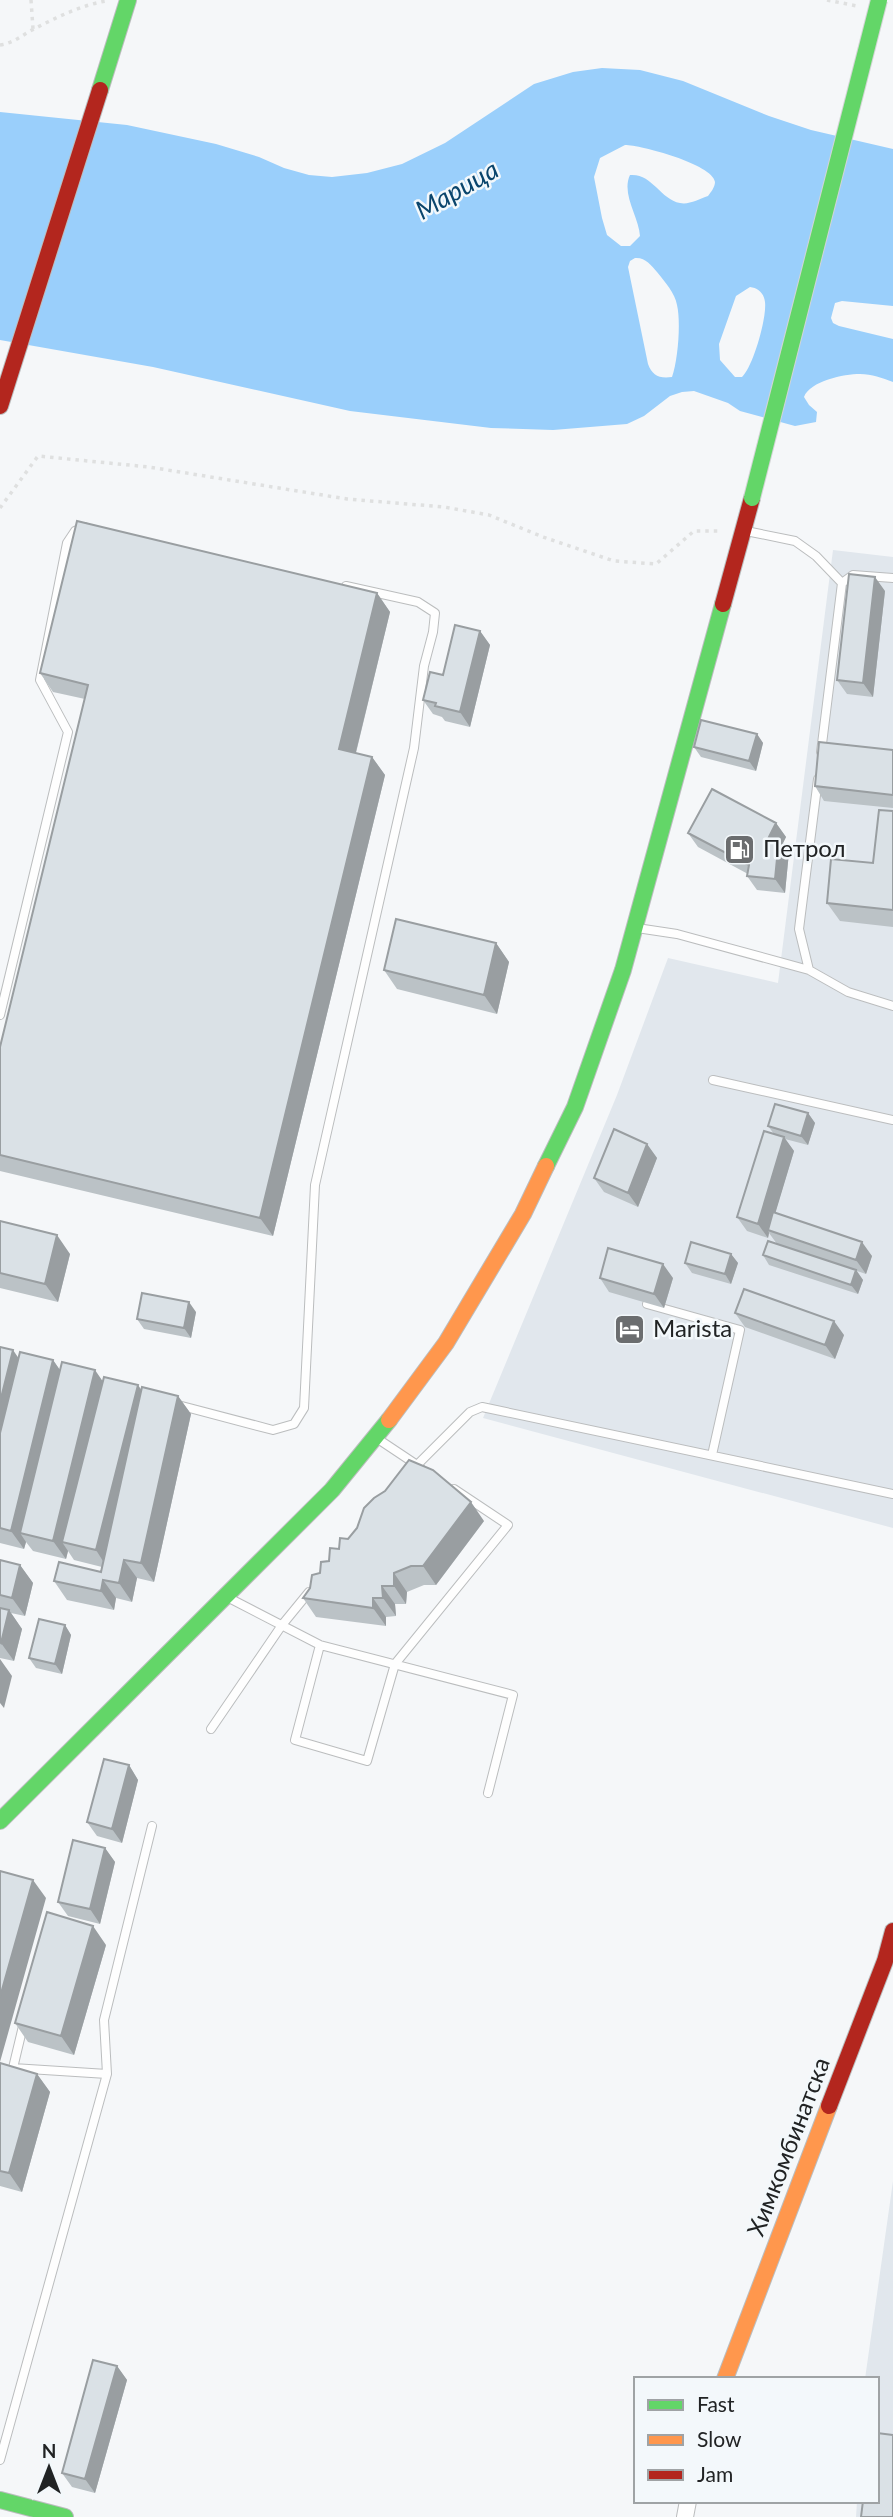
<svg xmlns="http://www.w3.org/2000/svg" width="893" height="2517" viewBox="0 0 893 2517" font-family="Lato,sans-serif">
<rect width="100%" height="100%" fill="#f5f7f9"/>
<path fill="#e1e7ed" d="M833,550L893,557V1528L483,1418L617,1095L668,958L778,983Z
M893,2181V2517H856L857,2501H877V2379H865Z"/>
<path fill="#9acffb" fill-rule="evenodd" d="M602,68L640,70L683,81L769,116L811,130L893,149V306L842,301L835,303L831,318L833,323L839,326L893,339V382C882,378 872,374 860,374C844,374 810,381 804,397L809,405L817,412L816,422L795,426L740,411L728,403L694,391L682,392L670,396L644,416L627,424L553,430L491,428L350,411L153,367L0,340V112L127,125L216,144L259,157L284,168L309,175L332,177L367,173L402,164L445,143L534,84L573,72ZM625,145C640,145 713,164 715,182C715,187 711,192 708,196C699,199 689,205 680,203C660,199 652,173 630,175C621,194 639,217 640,236L630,246H621L607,235L602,218L594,177L600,158ZM635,258C645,257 651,265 657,272C665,282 675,293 677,305C681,322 678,360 672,377C659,379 652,375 648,364L628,267L630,261ZM750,287C758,288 764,293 765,302C767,318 753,367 742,377H735L720,360L719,344L736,296Z"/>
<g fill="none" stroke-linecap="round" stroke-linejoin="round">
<defs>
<path id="lane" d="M746,531L795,541L816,556L842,583L821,752
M842,583L853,575L893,578
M818,779L799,929L809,970L848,992L893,1006
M637,928L677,934L809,970
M0,1015L68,732L40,680L67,543L75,531L85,527
M713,1080L893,1120
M647,1304L740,1330L712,1455
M178,1405L273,1430L294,1424L304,1408L315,1185L414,748L424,666L433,632L435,613L418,602L346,586
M378,1439L420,1467
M412,1470L470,1412L482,1407L893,1494
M229,1598L320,1645L513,1695L488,1793
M320,1645L295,1740L367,1761L395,1664L508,1525L454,1489
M211,1729L282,1625L309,1592
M13,2068L107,2074
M0,2083L13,2068L24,2022
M0,2460L107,2074L104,2020L152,1826"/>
<path id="street" d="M685,2517L688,2501"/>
<path id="fast" d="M100,90L128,0
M546,1166L575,1107L623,970L723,604
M0,1821L332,1490L389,1420
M0,2500L65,2517"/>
<path id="slow" d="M389,1420L446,1343L523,1214L546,1166
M725,2379L829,2106"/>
<path id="jam" d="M0,406L100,90
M723,604L752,498
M829,2106L885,1961L893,1931"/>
</defs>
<use href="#lane" stroke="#bbbdbe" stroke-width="10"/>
<use href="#street" stroke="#bbbdbe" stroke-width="18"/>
<use href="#fast" stroke="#bbbdbe" stroke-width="18"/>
<use href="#slow" stroke="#bbbdbe" stroke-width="18"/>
<use href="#jam" stroke="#bbbdbe" stroke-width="18"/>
<path stroke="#dfe0e0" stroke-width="3.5" stroke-dasharray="3.5 5" stroke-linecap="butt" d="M31,0L33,29
M827,0L857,6
M0,45C14,43 22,35 34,29C57,17 82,5 106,1
M0,508L38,456L149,467L347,499L444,507L489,515L543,537L614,561L656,564L694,531H720"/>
<use href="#lane" stroke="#fefefe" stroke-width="8"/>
<use href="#street" stroke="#fefefe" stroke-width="16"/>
<use href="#fast" stroke="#63d668" stroke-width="16"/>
<use href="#slow" stroke="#ff974d" stroke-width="16"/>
<use href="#jam" stroke="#b3261e" stroke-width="16"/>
<defs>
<path id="fast-bridge" d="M752,498L879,0"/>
</defs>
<use href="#fast-bridge" stroke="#d3d4d5" stroke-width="18" stroke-linecap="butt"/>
<use href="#fast-bridge" stroke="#63d668" stroke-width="16"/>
</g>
<path fill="#bbc2c6" d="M885,591L873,697L847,694L837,680Z
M377,593L390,612L356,753L372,757L385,775L273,1236L0,1171V1047L85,699L53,692L40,673Z
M480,631L490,645L470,727L445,721L442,717L433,714L423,700Z
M757,734L763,743L756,771L701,757L694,747Z
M893,750V808L824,801L815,786Z
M893,811V927L840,921L827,903L873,863Z
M776,823L786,837L783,843L789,852L785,893L757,890L747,876L748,874L698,847L688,833Z
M496,943L509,962L497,1014L397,989L384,970Z
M808,1113L815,1123L808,1145L785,1139L794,1151L775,1213L872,1256L866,1274L857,1271L863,1280L858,1294L769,1265L763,1255L777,1244L769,1233L768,1238L747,1231L737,1217L774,1134L768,1126Z
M647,1144L657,1158L638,1207L604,1192L594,1178Z
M0,1221L70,1254L58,1302L0,1288Z
M731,1254L738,1263L731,1284L692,1273L685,1263Z
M600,1278H673L664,1308L609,1292Z
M196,1312L191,1338L144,1329L137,1319Z
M735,1313L844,1335L835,1359L745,1327Z
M0,1347L18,1358L53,1360L60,1370L141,1390L178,1396L191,1414L154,1582L137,1578L132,1602L116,1598L114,1610L67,1600L54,1581L101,1572L102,1567L74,1560L68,1551L66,1559L33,1551L26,1542L24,1549L0,1543Z
M484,1521L436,1585H424L407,1592L406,1604H395L396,1616L386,1617V1626L316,1617L303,1598L329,1561L348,1539Z
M0,1560L20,1565L33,1583L25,1616L11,1613L22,1629L14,1661L0,1658Z
M65,1625L71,1635L62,1674L36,1668L29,1658Z
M129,1765L138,1780L122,1843L97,1836L87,1822Z
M105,1848L115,1862L100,1924L68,1916L58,1902Z
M106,1945L74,2055L28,2042L15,2023Z
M0,2063L37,2074L50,2092L22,2192L0,2186Z
M117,2366L127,2380L95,2493L72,2487L62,2473Z"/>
<path fill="#999ea1" d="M875,577L885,591L873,697L863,683Z
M377,593L390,612L352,768L339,749Z
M480,631L490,645L470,727L460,712Z
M757,734L763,743L756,771L749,761Z
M372,757L385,775L273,1236L260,1218Z
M776,823L786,837L783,843L789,852L785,893L775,879L769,837Z
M496,943L509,962L497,1014L484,995Z
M808,1113L815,1123L808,1145L801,1136Z
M784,1137L794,1151L770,1231L768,1230L769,1233L768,1238L758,1224Z
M647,1144L657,1158L638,1207L628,1193Z
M57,1235L70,1254L58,1302L45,1284Z
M862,1242L872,1256L866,1274L856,1260Z
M731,1254L738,1263L731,1284L725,1274Z
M663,1264L673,1278L664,1308L654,1294Z
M856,1270L863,1280L858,1294L851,1285Z
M189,1302L196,1312L191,1338L184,1328Z
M834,1321L844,1335L835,1359L825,1345Z
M13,1350L26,1369L0,1473V1402Z
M53,1360L66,1379L20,1533L26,1542L24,1549L11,1531Z
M95,1370L108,1389L62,1542L68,1551L66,1559L53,1541Z
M138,1385L151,1404L108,1569L96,1550Z
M178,1396L191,1414L154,1582L141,1563Z
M471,1502L484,1521L436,1585L423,1566Z
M124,1560L137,1578L132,1602L119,1583Z
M20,1565L33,1583L25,1616L12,1598Z
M394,1573L407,1592L406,1604L394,1586Z
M103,1580L116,1598L114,1610L101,1591Z
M382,1586L395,1604L396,1616L383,1598Z
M373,1598L386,1617V1626L373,1608Z
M9,1610L22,1629L14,1661L1,1643Z
M65,1625L71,1635L62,1674L55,1664Z
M0,1659L12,1676L4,1708L0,1703Z
M129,1765L138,1780L122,1843L112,1829Z
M105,1848L115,1862L100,1924L90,1909Z
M33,1880L46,1898L0,2062V1997Z
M93,1926L106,1945L74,2055L61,2036Z
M37,2074L50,2092L22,2192L9,2173Z
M117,2366L127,2380L95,2493L85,2479Z"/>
<path fill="#dae1e6" stroke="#999ea1" stroke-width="2" d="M77,521L377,593L339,749L372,757L260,1218L0,1155V1047L88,685L40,673Z
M849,574L875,577L863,683L837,680Z
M455,625L480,631L460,712L435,706L436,703L423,700L430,672L443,675Z
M701,720L757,734L749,761L694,747Z
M819,742L893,750V795L815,786Z
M712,789L776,823L769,837L779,838L775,879L747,876L749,865L688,833Z
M879,810L893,811V910L827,903L831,859L873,863Z
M396,919L496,943L484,995L384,970Z
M775,1104L808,1113L801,1136L768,1126Z
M614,1129L647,1144L628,1193L594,1178Z
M764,1131L784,1137L758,1224L737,1217Z
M773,1212L862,1242L856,1260L768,1230Z
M0,1221L57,1235L45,1284L0,1273Z
M768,1241L856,1270L851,1285L763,1255Z
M691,1242L731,1254L725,1274L685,1263Z
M608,1248L663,1264L654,1294L600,1278Z
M744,1289L834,1321L825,1345L735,1313Z
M142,1293L189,1302L184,1328L137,1319Z
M0,1347L13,1350L0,1402Z
M20,1352L53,1360L11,1531L0,1528V1433Z
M62,1362L95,1370L53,1541L20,1533Z
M104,1377L138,1385L96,1550L62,1542Z
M142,1387L178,1396L141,1563L124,1560L119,1583L103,1580L101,1591L54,1581L59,1562L101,1572Z
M409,1460L433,1470L471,1502L423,1566H411L394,1573V1586H382L383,1598H373V1608L303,1598L310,1588L312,1575L320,1573L321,1562L329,1561L330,1548L339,1549L340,1538L348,1539L357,1528L364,1508L374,1498L385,1491Z
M0,1560L20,1565L12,1598L0,1595Z
M0,1608L9,1610L1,1643L0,1642Z
M39,1619L65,1625L55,1664L29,1658Z
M104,1759L129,1765L112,1829L87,1822Z
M73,1840L105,1848L90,1909L58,1902Z
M0,1871L33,1880L0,1997Z
M47,1912L93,1926L61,2036L15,2023Z
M0,2063L37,2074L9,2173L0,2171Z
M93,2360L117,2366L85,2479L62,2473Z
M877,2433L893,2435V2517H861L863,2501H877Z"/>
<defs>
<symbol id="fuel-square" viewBox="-11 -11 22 22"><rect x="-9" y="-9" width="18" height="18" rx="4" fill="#6b6d6f" stroke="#f3f8fb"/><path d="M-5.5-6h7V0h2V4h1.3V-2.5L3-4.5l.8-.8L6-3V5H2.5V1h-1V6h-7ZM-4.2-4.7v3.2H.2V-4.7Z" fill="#fff"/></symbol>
<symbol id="hotel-square" viewBox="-11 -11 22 22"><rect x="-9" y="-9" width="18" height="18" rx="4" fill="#6b6d6f" stroke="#f3f8fb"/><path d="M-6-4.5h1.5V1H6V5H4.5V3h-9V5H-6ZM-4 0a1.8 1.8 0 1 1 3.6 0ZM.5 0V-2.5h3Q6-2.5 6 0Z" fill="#fff"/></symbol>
</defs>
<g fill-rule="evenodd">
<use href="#fuel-square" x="722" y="832" width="35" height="35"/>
<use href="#hotel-square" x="612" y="1312" width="35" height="35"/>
</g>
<g text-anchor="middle" stroke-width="5" stroke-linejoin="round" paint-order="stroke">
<g font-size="24" fill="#212324" stroke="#f3f8fb" text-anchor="start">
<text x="763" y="857">Петрол</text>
<text x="653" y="1337">Marista</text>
</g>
<g font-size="24" fill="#212324" stroke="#f3f8fb">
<text transform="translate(789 2147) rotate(-69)" y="8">Химкомбинатска</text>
</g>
<g font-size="26" font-style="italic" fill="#0a456c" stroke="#f3f8fb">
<text transform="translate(457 190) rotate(-30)" y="9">Марица</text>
</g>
</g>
<rect x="634" y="2377" width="245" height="126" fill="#f3f8fb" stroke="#9fa3a5" stroke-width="2"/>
<rect x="648" y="2400" width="35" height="10" fill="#63d668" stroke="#9fa3a5" stroke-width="2"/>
<text x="697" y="2412" font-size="21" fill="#212324">Fast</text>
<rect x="648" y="2435" width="35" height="10" fill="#ff974d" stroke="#9fa3a5" stroke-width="2"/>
<text x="697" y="2447" font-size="21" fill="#212324">Slow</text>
<rect x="648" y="2470" width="35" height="10" fill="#b3261e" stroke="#9fa3a5" stroke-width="2"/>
<text x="697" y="2482" font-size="21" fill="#212324">Jam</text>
<g transform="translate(49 2468)" stroke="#f3f8fb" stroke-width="5" paint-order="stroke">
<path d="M0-5L12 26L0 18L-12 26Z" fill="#212324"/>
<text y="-10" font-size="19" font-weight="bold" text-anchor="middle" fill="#212324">N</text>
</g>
</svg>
